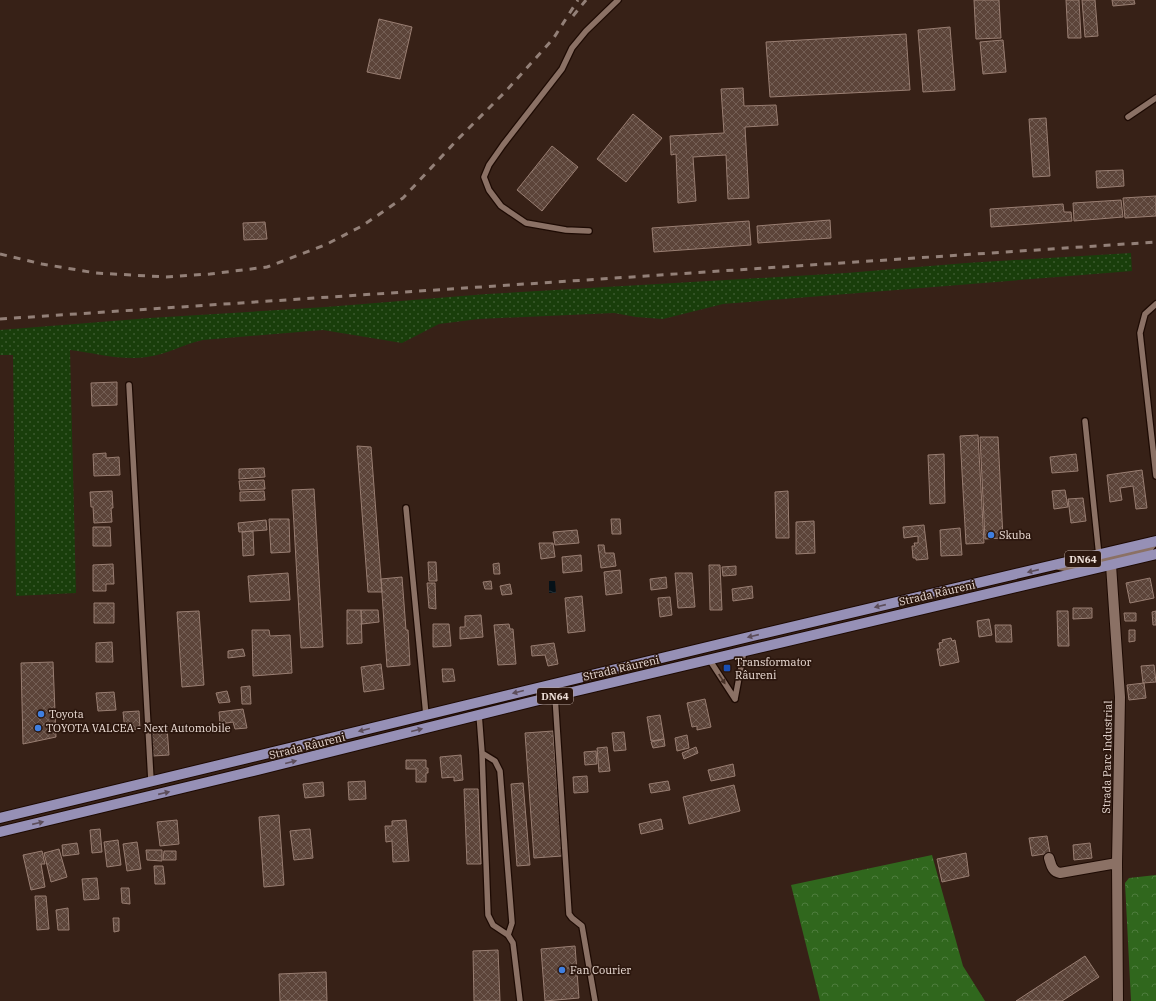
<svg xmlns="http://www.w3.org/2000/svg" width="1156" height="1001" viewBox="0 0 1156 1001" font-family="'IBM Plex Serif',serif">
<defs>
<pattern id="grass-dots" width="8" height="8" patternUnits="userSpaceOnUse"><rect width="8" height="8" fill="#193e0b"/><path d="M2 2h.1M6 6h.1" fill="none" stroke="#3b592e" stroke-width="1.8" stroke-linecap="round"/></pattern>
<pattern id="forest-crowns" width="20" height="18" patternUnits="userSpaceOnUse"><rect width="20" height="18" fill="#30671d"/><path d="M2 6a3 3 0 1 1 6 0M12 15a3 3 0 1 1 6 0" fill="none" stroke="#4e7c3d"/></pattern>
<pattern id="water-ripples" width="26" height="14" patternUnits="userSpaceOnUse"><rect width="26" height="14" fill="#051118"/><path d="M2 4q2-2 4 0t4 0M15 11q2-2 4 0t4 0" fill="none" stroke="#2a3339"/></pattern>
<pattern id="building-cross-hatch" width="8" height="8" patternUnits="userSpaceOnUse"><rect width="8" height="8" fill="#5c4439"/><path d="M0 0l8 8M0 8l8-8" fill="none" stroke="#745f55"/></pattern>
</defs>
<rect width="100%" height="100%" fill="#372117"/>
<path fill="url(#grass-dots)" d="M1131,253L1132,271L723,304L663,319L636,317L614,313L479,319L439,324L402,343L323,330L203,340C184,344 166,355 147,357C123,361 94,353 70,350L76,593L16,596L13,355H0V330L150,318L326,307L487,294L846,273L966,263Z"/>
<path fill="url(#forest-crowns)" d="M932,855L963,966L985,1001H820L791,885Z
M1156,875V1001H1131L1125,883L1129,878Z"/>
<path fill="url(#water-ripples)" d="M549,581H555L556,593H549Z"/>
<path fill="url(#building-cross-hatch)" stroke="#997e72" d="M974,0H999L1001,38L976,39Z
M1066,0H1079L1081,38H1068Z
M1082,0H1095L1098,36L1085,37Z
M1112,0H1134L1135,4L1113,6Z
M379,19L412,27L400,79L367,72Z
M950,27L955,90L923,92L918,30Z
M906,34L910,90L770,97L766,42Z
M1003,40L1006,72L983,74L980,42Z
M743,88L744,106L776,105L778,125L745,127L749,198L728,199L726,155L693,157L696,201L678,203L676,154L671,155L670,136L724,133L721,89Z
M633,114L662,138L626,182L597,159Z
M1046,118L1050,176L1033,177L1029,119Z
M552,146L578,167L542,211L517,190Z
M1123,170L1124,186L1097,188L1096,171Z
M1156,196V216L1125,218L1123,198Z
M1121,200L1123,217L1074,221L1073,203Z
M1063,204L1064,212H1071L1072,221L991,227L990,209Z
M830,220L831,238L758,243L757,226Z
M749,221L751,245L654,252L652,228Z
M265,222L267,239L244,240L243,223Z
M117,382V405L92,406L91,383Z
M978,435L984,543L966,544L960,436Z
M980,437H998L1003,538L985,539Z
M357,446L371,447L382,592H368Z
M106,453V458L119,457L120,475L94,476L93,454Z
M944,454L945,503L930,504L928,455Z
M1076,454L1078,471L1052,473L1050,457Z
M264,468L265,477L239,479V469Z
M1142,470L1147,508L1136,509L1133,486L1120,488L1122,500L1110,502L1107,475Z
M264,480L265,489L240,490L239,481Z
M314,489L323,647L301,648L292,490Z
M1065,490L1068,507L1054,509L1052,491Z
M112,491L113,508H111L112,522L94,523L93,507H91L90,492Z
M264,491L265,500L240,501V492Z
M788,491L789,538H776L775,492Z
M1083,498L1086,521L1071,523L1068,499Z
M269,519H289L290,552L271,553Z
M611,519H620L621,534H612Z
M266,520L267,530L239,532L238,523Z
M814,521L815,553L796,554V522Z
M924,525L928,559L916,560V558H913L912,546H915L914,543H918V536L904,538L903,527Z
M93,527H110L111,546H93Z
M960,528L962,555L941,556L940,530Z
M577,530L579,543L555,545L553,532Z
M253,531L254,555L243,556L242,532Z
M539,543H553L555,557L541,559Z
M598,545H604L605,553H614L616,566L601,568Z
M581,555L582,571L563,573L562,557Z
M428,562H436L437,581H429Z
M499,563L500,574H494L493,564Z
M113,564L114,584H106V591H93V565Z
M709,565H720L722,610H710Z
M736,566V575L723,576L722,567Z
M620,570L622,593L606,595L604,572Z
M288,573L290,600L250,602L248,576Z
M675,573H692L695,607L678,608Z
M402,577L406,630H408L410,665L387,667L381,579Z
M666,577L667,588L651,590L650,579Z
M1150,578L1154,598L1130,603L1126,583Z
M491,581L492,589H485L483,582Z
M427,583H435L436,609L429,608Z
M510,584L512,594L502,595L500,586Z
M752,586L753,598L733,601L732,589Z
M582,596L585,631L568,633L565,598Z
M670,597L672,615L660,617L658,598Z
M94,603H114V623H94Z
M1073,608H1092V618L1073,619Z
M347,610H361L362,643L347,644Z
M361,610H378L379,622L362,624Z
M199,611L204,685L182,687L177,612Z
M1057,611H1068L1069,646H1058Z
M1156,611V625H1153L1152,612Z
M1124,613H1136V621H1125Z
M481,615L483,637L460,639V627H465V616Z
M989,619L992,635L979,637L977,621Z
M433,624H449L451,646L433,647Z
M509,624L510,629H513L516,664L498,665L494,625Z
M995,625H1011L1012,642H996Z
M252,630H269L270,636L290,635L292,673L253,676Z
M1129,630H1135V641L1129,642Z
M951,638L952,641L955,640L959,662L940,666L937,649H940L939,643L943,642L942,640Z
M112,642L113,662H96V643Z
M554,643L558,664L548,666L545,655L532,656L531,646Z
M243,649L245,656L228,658V651Z
M53,662L56,737L23,744L21,663Z
M381,664L384,689L364,692L361,667Z
M1154,665L1156,682L1143,683L1141,666Z
M442,669H453L455,681L443,682Z
M1144,683L1146,698L1129,700L1127,685Z
M250,686L251,704H242L241,687Z
M227,691L230,702L219,703L216,693Z
M114,692L116,710L98,711L96,693Z
M705,699L711,727L697,730V726L692,727L687,703Z
M243,709L247,728L235,729L233,722L220,724L219,712Z
M139,711L140,729L125,730L123,712Z
M660,715L664,739L651,741L647,717Z
M167,727L169,755L153,756L151,728Z
M553,731L562,856L534,858L525,733Z
M624,732L626,750L614,751L612,733Z
M687,735L689,748L677,751L675,738Z
M664,739L665,746L653,748L651,742Z
M607,747L610,771L599,772L597,748Z
M696,747L698,753L684,759L682,753Z
M596,751L597,764L585,765L584,752Z
M461,755L463,780L454,781V777L442,778L440,757Z
M406,760H426V768H428V773H426V782H416V769H406Z
M733,764L735,776L711,781L708,770Z
M587,776L588,792L574,793L573,777Z
M365,781L366,799L349,800L348,782Z
M668,781L670,790L651,793L649,784Z
M323,782L324,796L305,798L303,784Z
M523,783L530,865L517,866L511,784Z
M734,785L740,811L689,824L683,797Z
M464,789H478L481,864H467Z
M279,815L284,885L264,887L259,817Z
M661,819L663,829L641,834L639,824Z
M177,820L179,844L160,846L157,822Z
M406,820L409,861L393,862L392,841L386,842L385,826H392V821Z
M100,829L102,852L92,853L90,830Z
M310,829L313,858L294,860L290,831Z
M1047,836L1050,853L1032,856L1029,838Z
M118,840L121,865L107,867L104,842Z
M137,842L141,869L127,871L123,844Z
M77,843L79,854L63,856L62,845Z
M1090,843L1092,858L1074,860L1073,845Z
M59,849L67,877L51,882L44,853Z
M146,850H162V861L147,860Z
M42,851L45,864H41L45,887L31,890L23,855Z
M164,851H176V860H163Z
M966,853L969,876L942,882L937,859Z
M154,866H163L165,884H155Z
M97,878L99,899L84,900L82,879Z
M121,888H129L130,904L122,903Z
M35,896H46L49,929L37,930Z
M68,908L69,930H58L56,910Z
M113,918H119V931L114,932Z
M575,946L579,998L545,1001L541,949Z
M498,950L500,1001H474L473,951Z
M1085,956L1099,977L1062,1001H1016Z
M326,972L327,1001H280L279,974Z"/>
<g fill="none" stroke-linecap="round" stroke-linejoin="round">
<defs>
<path id="service" d="M1128,117L1156,98
M589,231L566,230L526,223L501,206L489,190L484,177L489,165L503,145L562,69L572,48L586,31L618,0
M1156,304L1145,314L1140,333L1156,476
M129,385L151,781
M1085,421L1099,556
M406,508L426,715
M709,659L735,699
M555,696L569,914L572,918L582,926L595,1001
M735,699L744,651
M479,714L482,753L488,915L493,925L508,935L513,943L520,1001
M482,753L495,761L500,771L512,923L508,935"/>
<path id="minor" d="M1059,565L1072,567L1102,560H1105L1111,565
M1049,858C1051,864 1052,872 1060,873L1117,863
M1118,1001L1117,863L1120,697L1111,565L1114,558L1148,548L1153,542"/>
<path id="primary" d="M0,818L757,635L1156,541
M0,832L245,773L555,696L1156,554"/>
</defs>
<use href="#service" stroke="#1d0a03" stroke-width="8"/>
<use href="#minor" stroke="#1d0a03" stroke-width="12"/>
<use href="#primary" stroke="#1d0a03" stroke-width="12"/>
<use href="#service" stroke="#8b7165" stroke-width="5.5"/>
<use href="#minor" stroke="#8b7165" stroke-width="10"/>
<use href="#primary" stroke="#9690b6" stroke-width="10"/>
<path stroke="#938078" stroke-width="3" stroke-dasharray="7 7" stroke-linecap="butt" d="M573,16L586,0
M0,254L42,264L96,273L166,277L210,274L267,267L325,245L362,226L403,198L458,139L506,91L553,39L578,0
M0,319L1156,242"/>
</g>
<defs><path id="oneway-solid" d="M-6-.8H1V-3.2L6.5 0L1 3.2V.8H-6Z"/></defs>
<g fill="#5c4d5a">
<use href="#oneway-solid" transform="translate(1033 571) rotate(167)"/>
<use href="#oneway-solid" transform="translate(880 606) rotate(167)"/>
<use href="#oneway-solid" transform="translate(753 636) rotate(167)"/>
<use href="#oneway-solid" transform="translate(518 692) rotate(166)"/>
<use href="#oneway-solid" transform="translate(364 730) rotate(166)"/>
<use href="#oneway-solid" transform="translate(417 730) rotate(-14)"/>
<use href="#oneway-solid" transform="translate(291 762) rotate(-14)"/>
<use href="#oneway-solid" transform="translate(164 793) rotate(-13)"/>
<use href="#oneway-solid" transform="translate(38 823) rotate(-13)"/>
</g>
<use fill="#483228" href="#oneway-solid" transform="translate(722 679) rotate(57)"/>
<g fill="#3f7fe0" stroke="#2c170e" stroke-width="1.5">
<circle cx="991" cy="535" r="4"/>
<circle cx="41" cy="714" r="4"/>
<circle cx="38" cy="728" r="4"/>
<circle cx="562" cy="970" r="4"/>
</g>
<rect fill="#1a4fb4" stroke="#2c170e" stroke-width="1.5" x="723" y="664" width="8" height="8" rx="2"/>
<g text-anchor="middle" stroke-width="3.5" stroke-linejoin="round" paint-order="stroke">
<g fill="#2c170e" stroke="#b3a29b" stroke-width="1">
<rect x="1065" y="551" width="36" height="16" rx="3"/>
<rect x="537" y="688" width="36" height="16" rx="3"/>
</g>
<g font-size="10" font-weight="bold" fill="#edded7">
<text x="1083" y="563">DN64</text>
<text x="555" y="700">DN64</text>
</g>
<g font-size="11" fill="#edded7" stroke="#2c170e" text-anchor="start">
<text x="999" y="539">Skuba</text>
<text x="735" y="666">Transformator<tspan x="735" dy="13">Râureni</tspan></text>
<text x="49" y="718">Toyota</text>
<text x="46" y="732">TOYOTA VALCEA - Next Automobile</text>
<text x="570" y="974">Fan Courier</text>
</g>
<g font-size="11" fill="#edded7" stroke="#2c170e">
<text transform="translate(937 593) rotate(-13)" y="4">Strada Râureni</text>
<text transform="translate(621 668) rotate(-13)" y="4">Strada Râureni</text>
<text transform="translate(307 746) rotate(-14)" y="4">Strada Râureni</text>
<text transform="translate(1107 757) rotate(-89)" y="4">Strada Parc Industrial</text>
</g>
</g>
</svg>
